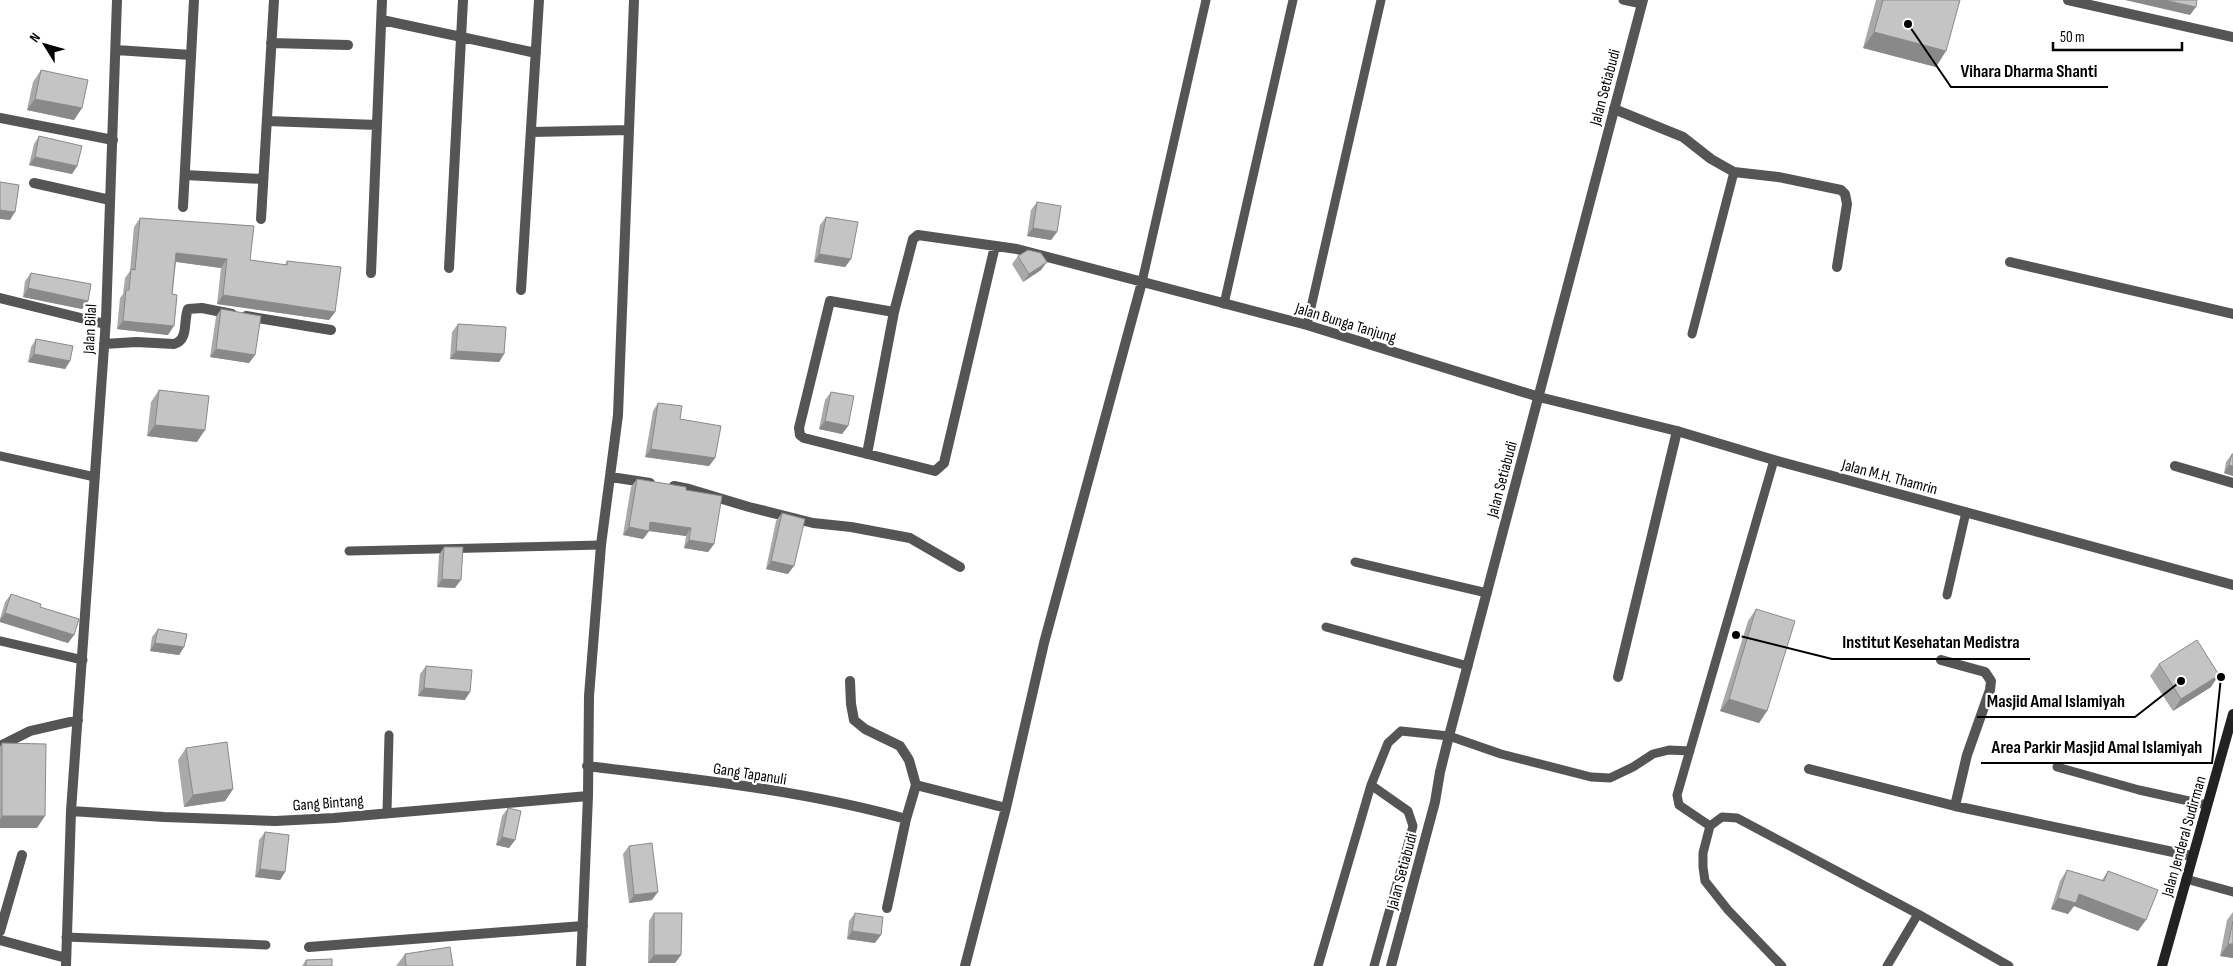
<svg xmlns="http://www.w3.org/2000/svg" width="2233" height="966" viewBox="0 0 2233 966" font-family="'Sofia Sans Condensed',sans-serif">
<rect width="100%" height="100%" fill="#fff"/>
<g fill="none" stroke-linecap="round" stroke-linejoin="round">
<path stroke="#555" stroke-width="9" d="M1623,0L1642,4
M1142,282L1206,0
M1224,304L1293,0
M1307,325L1381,0
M1692,334L1734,172
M0,456L95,477
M349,551L601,545
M1355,562L1487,593
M1947,595L1966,512
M1326,627L1468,666
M0,641L83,660
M2057,767L2139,790L2207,805
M1371,785L1408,811L1413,826L1374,966
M387,812L389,735
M1710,826L1679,805L1677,795L1774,460
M2186,879L2233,892
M66,937L266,945
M1318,966L1371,785L1388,743L1401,731L1449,736L1501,754L1591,777L1610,778L1633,767L1653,754L1669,750L1690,751
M1782,966L1728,910L1705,881L1703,867V853L1710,826L1722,817L1737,818L1918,914L2009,966
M1887,966L1918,914"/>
<path stroke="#555" stroke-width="10" d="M2068,0L2233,37
M382,20L536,53
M271,43L348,45
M116,50L191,55
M1614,109L1683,137L1711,159L1734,172L1778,177L1841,190L1845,194L1847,204L1837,267
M0,118L113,140
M267,121L377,125
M531,132L629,130
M185,175L263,179
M34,183L110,200
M183,207L194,0
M261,219L274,0
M2010,262L2233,314
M449,268L463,0
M371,273L382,0
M521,290L539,0
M0,298L105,324
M894,312L830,301L799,428L800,435L804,438L935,471L944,463L995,246
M246,316L331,330
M104,344L136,342L174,344C189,340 183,321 188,309L202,308L232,314
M867,454L894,312L913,239L918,235L1017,249L1307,325L1539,397
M2175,466L2233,483
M611,477L650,483
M674,486L689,489L749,507L813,523L851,527L910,538L960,567
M1941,660L1985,672L1991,681L1990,690L1967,755L1955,806
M1618,677L1677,431
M850,681L851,704L854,720L865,729L900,746L909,760L916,785L906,819L887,908
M0,746L30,731L78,720
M587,766C694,779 802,790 906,819
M1809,769L1955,806L2192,856
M916,785L1006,808
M71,811L164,817L275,821L334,818L588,796
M0,931L22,855
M0,940L66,958
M309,947L583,926
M66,966L71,811L106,319L117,0
M581,966L588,796L589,696L601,545L618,415L634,0
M965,966L1006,808L1044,643L1142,282"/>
<path stroke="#555" stroke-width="10" d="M1539,397L1677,431L1774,460L2233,585
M1391,966L1435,802L1440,772L1449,736L1643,0"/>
<path stroke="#222" stroke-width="10" d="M2162,966L2233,714"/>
</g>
<path fill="#a9a9a9" d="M1876,0H1960L1936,67L1863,48Z
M41,70L82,108L74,120L27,110L33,82Z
M39,136L77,166L72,174L29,165L34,144Z
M1037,202L1057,232L1051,240L1027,236L1031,210Z
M826,217L851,259L845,267L814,262L820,225Z
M140,218L250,260L285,265L287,261L335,312L329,320L217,304L221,268L176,262L168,335L117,329L120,298L123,294L125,278L130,271L134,227Z
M1018,256L1041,270L1023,282L1012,264Z
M31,273L88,301L82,309L23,297L25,281Z
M221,309L255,355L249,363L210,357L216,317Z
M458,324L504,354L499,362L450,359L452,332Z
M36,339L70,361L65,369L28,362L31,347Z
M159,390L197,442L147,436L151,402Z
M831,392L848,426L842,434L819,429L825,400Z
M658,403L680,419L715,458L709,466L645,457L653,411Z
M2232,454L2233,476L2224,473L2226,462Z
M637,479L686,490L714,544L708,552L684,548L686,536L649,531L643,539L623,535L631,487Z
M782,513L788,574L766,569L776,521Z
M444,547L455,588L437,587L439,555Z
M11,594L40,607L74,635L68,643L0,622V619L5,602Z
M1756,609L1767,711L1759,723L1720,711L1748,621Z
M158,629L184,647L179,655L150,651L152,637Z
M2159,664L2211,687L2173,711L2150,676Z
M426,666L465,700L418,696L420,674Z
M2,743L37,828H0V747Z
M186,748L233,789L225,801L184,807L178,760Z
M508,808L515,840L509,848L496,845L502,816Z
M265,832L285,872L280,880L255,877L259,840Z
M629,846L652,900L629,903L623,854Z
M2067,870L2102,880L2108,871L2138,931L2074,906L2068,914L2051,909L2060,881Z
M2233,912V958L2220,956L2227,920Z
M654,913L681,955L675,963H648L649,921Z
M855,913L875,943L847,939L849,921Z
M405,954L453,966H396Z
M306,960L332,966H302Z"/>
<path fill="#898989" d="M2125,0H2164L2196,7L2190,15Z
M1874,32L1946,51L1936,67L1863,48Z
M35,99L82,108L74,120L27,110Z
M35,157L77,166L72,174L29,165Z
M0,210L15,212L10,220L0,219Z
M1033,228L1057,232L1051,240L1027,236Z
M176,253L227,259L221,268L170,261Z
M819,254L851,259L845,267L814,262Z
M1047,262L1041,270L1023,282L1029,274Z
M28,288L88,301L82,309L23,297Z
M223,295L335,312L329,320L217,304Z
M123,321L174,326L168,335L117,329Z
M216,349L255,355L249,363L210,357Z
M456,351L504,354L499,362L450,359Z
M34,354L70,361L65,369L28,362Z
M825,421L848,426L842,434L819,429Z
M155,425L205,430L197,442L147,436Z
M651,449L715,458L709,466L645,457Z
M2229,465L2233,466V476L2224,473Z
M650,522L691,528L686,536L649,531L643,539L623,535L629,527Z
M689,540L714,544L708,552L684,548Z
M771,561L794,566L788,574L766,569Z
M442,579L461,580L455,588L437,587Z
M5,613L74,635L68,643L0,622V620Z
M155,643L184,647L179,655L150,651Z
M2219,675L2211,687L2173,711L2181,699Z
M424,688L470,692L465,700L418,696Z
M1729,699L1767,711L1759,723L1720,711Z
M233,789L225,801L184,807L193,795Z
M2,816H45L37,828H0V819Z
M502,837L515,840L509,848L496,845Z
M260,869L285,872L280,880L255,877Z
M658,892L652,900L629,903L634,895Z
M2079,894L2146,920L2138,931L2074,906L2068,914L2051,909L2058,898Z
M852,931L881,935L875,943L847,939Z
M2228,944H2233V958L2220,956Z
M654,955H681L675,963H648Z"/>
<path fill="#c4c4c4" stroke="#898989" d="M1883,0H1960L1946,51L1874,32Z
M2164,0H2197L2196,7Z
M41,70L88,80L82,108L35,99Z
M39,136L82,146L77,166L35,157Z
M0,182L19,185L15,212L0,210Z
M1037,202L1061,206L1057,232L1033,228Z
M826,217L858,222L851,259L819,254Z
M140,218L254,226L250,260L287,265V261L341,267L335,312L223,295L227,259L176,253L172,294L177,295L174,326L123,321L126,290H129L131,269L135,270Z
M1028,250L1041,253L1047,262L1029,274L1018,256Z
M31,273L91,284L88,301L28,288Z
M221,309L261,316L255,355L216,349Z
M458,324L506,327L504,354L456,351Z
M36,339L73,346L70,361L34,354Z
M159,390L209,396L205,430L155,425Z
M831,392L854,396L848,426L825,421Z
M658,403L682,406L680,419L721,426L715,458L651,449Z
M2232,454H2233V466L2229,465Z
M637,479L686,487V490L722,496L714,544L689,540L691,528L650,522L649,531L629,527Z
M782,513L805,519L794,566L771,561Z
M444,547H463L461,580L442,579Z
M11,594L41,604L40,607L79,619L74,635L5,613Z
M1756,609L1795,621L1767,711L1729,699Z
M158,629L187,634L184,647L155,643Z
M2197,640L2219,675L2181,699L2159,664Z
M426,666L472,670L470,692L424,688Z
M227,742L233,789L193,795L186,748Z
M2,743L46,744L45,816H2Z
M508,808L521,811L515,840L502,837Z
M265,832L289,835L285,872L260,869Z
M652,843L658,892L634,895L629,846Z
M2067,870L2104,881L2108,871L2158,890L2146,920L2079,894L2076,903L2058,898Z
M654,913H682L681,955H654Z
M855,913L883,917L881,935L852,931Z
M2233,921V944H2228Z
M450,947L453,966H406L405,954Z
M332,959V966H306V960Z"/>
<g text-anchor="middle" stroke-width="4.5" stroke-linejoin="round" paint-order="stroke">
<g font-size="16" fill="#000" stroke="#fff">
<text transform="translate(1604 87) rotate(-75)" y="6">Jalan Setiabudi</text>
<text transform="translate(1346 322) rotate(17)" y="6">Jalan Bunga Tanjung</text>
<text transform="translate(89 329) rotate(-87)" y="6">Jalan Bilal</text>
<text transform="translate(1890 476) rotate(15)" y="6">Jalan M.H. Thamrin</text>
<text transform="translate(1501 479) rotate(-75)" y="6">Jalan Setiabudi</text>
<text transform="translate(750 773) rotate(9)" y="6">Gang Tapanuli</text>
<text transform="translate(328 802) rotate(-4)" y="6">Gang Bintang</text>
<text transform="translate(2183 836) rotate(-74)" y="6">Jalan Jenderal Sudirman</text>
<text transform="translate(1401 871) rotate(-75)" y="6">Jalan Setiabudi</text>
</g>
</g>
<path fill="none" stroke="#000" stroke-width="2" d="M1908 24L1951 87H2108M1736 635L1832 659H2030M2181 681L2135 717H1977M2221 677L2212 763H1981"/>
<g fill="#000" stroke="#fff" stroke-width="2">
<circle cx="1908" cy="24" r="5"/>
<circle cx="1736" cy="635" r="5"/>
<circle cx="2181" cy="681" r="5"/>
<circle cx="2221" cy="677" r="5"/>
</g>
<g font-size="18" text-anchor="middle" font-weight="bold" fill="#000" stroke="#fff" stroke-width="4.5" stroke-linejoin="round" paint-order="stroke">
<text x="2029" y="77">Vihara Dharma Shanti</text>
<text x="1931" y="648">Institut Kesehatan Medistra</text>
<text x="2056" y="707">Masjid Amal Islamiyah</text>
<text x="2097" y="753">Area Parkir Masjid Amal Islamiyah</text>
</g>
<g transform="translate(45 45) rotate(307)" stroke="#ffffff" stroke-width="4" paint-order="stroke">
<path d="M0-4L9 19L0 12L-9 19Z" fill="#000000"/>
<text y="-8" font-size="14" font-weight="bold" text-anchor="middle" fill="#000000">N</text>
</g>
<path d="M2053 42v8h129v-8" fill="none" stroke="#000000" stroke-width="2.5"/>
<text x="2060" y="42" font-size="15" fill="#000000" stroke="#ffffff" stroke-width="4" paint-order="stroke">50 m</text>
</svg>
